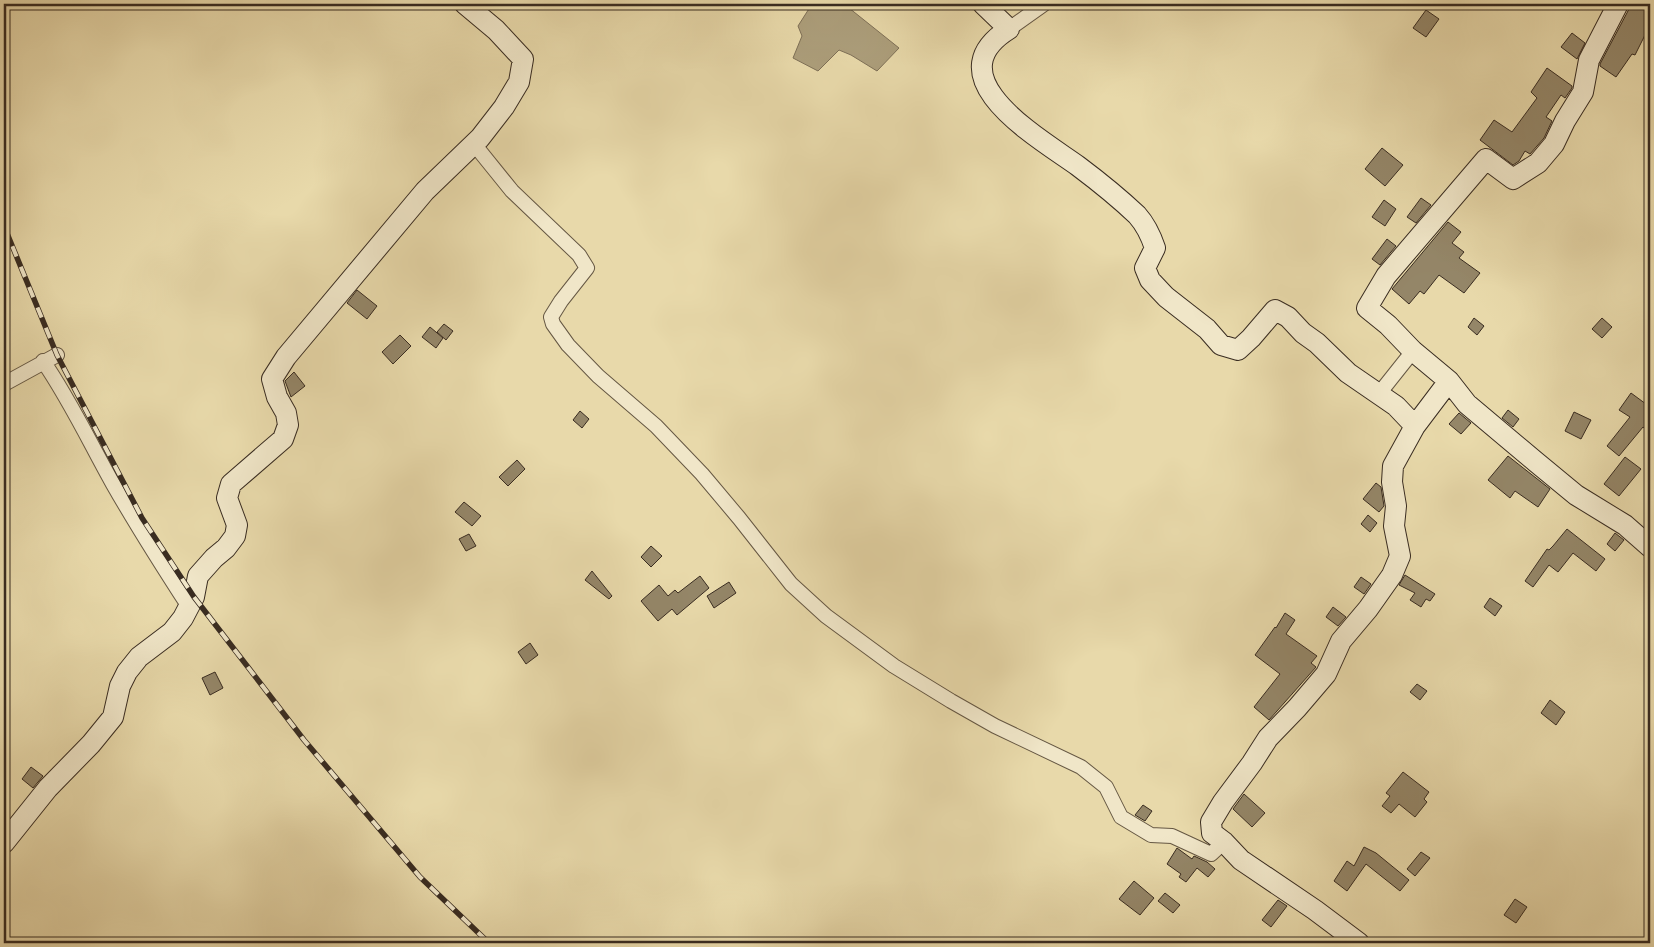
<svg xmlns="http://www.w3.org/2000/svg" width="1654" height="947" viewBox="0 0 1654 947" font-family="Vollkorn,serif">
<rect width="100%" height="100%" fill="#e8d9aa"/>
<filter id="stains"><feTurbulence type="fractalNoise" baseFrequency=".004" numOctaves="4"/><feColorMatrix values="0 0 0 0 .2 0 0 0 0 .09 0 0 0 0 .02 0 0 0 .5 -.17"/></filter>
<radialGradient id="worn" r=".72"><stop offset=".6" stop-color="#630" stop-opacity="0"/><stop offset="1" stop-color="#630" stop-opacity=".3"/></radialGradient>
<path fill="#ac9e7b" stroke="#7e7057" d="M812,4H844L899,48L877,71L851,55L839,50L818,71L793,58L802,36L798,26Z"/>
<path fill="#948668" stroke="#392c21" d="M1630,4H1650V36L1646,33L1635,55L1632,54L1616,77L1600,66V64L1629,9Z
M1426,10L1439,19L1426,37L1413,28Z
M1572,33L1585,43L1577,59L1561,47Z
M1547,68L1572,86V88L1565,98L1561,95L1546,117L1552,121L1544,138L1530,154L1525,151L1519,161L1513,165L1480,140L1494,120L1512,132L1537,98L1531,92Z
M1382,148L1403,165L1385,186L1365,169Z
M1421,198L1431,205L1416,223L1407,217Z
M1384,200L1396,209L1385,226L1372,217Z
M1448,222L1461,232L1452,243L1464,252L1459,258L1480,273L1464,293L1439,275L1424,294L1420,291L1409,304L1392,289Z
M1387,239L1396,246L1380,265L1372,259Z
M357,290L377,306L367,319L347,303Z
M1474,318L1484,326L1477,335L1468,327Z
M1602,318L1612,327L1602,338L1592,329Z
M444,324L453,331L446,340L437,332Z
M430,327L443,338L436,348L422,337Z
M400,335L411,346L393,364L382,352Z
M294,372L305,386L291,397L285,381Z
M1631,393L1650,407V433L1643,427L1619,456L1607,446L1630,417L1619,410Z
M1508,410L1519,419L1513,427L1502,418Z
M580,411L589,419L582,428L573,420Z
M1574,412L1591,420L1581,439L1565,431Z
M1459,413L1471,423L1461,434L1449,424Z
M1508,456L1550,489L1538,507L1515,491L1510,498L1488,480Z
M1625,457L1641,469L1619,496L1604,484Z
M517,460L525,469L508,486L499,477Z
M1376,483L1381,487L1384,506L1379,512L1363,499Z
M464,502L481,516L472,526L455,512Z
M1368,515L1377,523L1370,532L1361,524Z
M1567,529L1605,559L1596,571L1573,553L1558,572L1549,565L1533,587L1525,581L1547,549L1549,550L1553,546Z
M1615,533L1624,540L1615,551L1607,544Z
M469,534L476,546L466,551L459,539Z
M651,546L662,556L651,567L641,557Z
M592,571L612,596L609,599L585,580Z
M1405,575L1435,594L1430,601L1426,599L1421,607L1410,600L1415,593L1399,585Z
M700,576L709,588L677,615L672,609L658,621L641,601L659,585L668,596L675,590L678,593Z
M1361,577L1371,584L1364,594L1354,587Z
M729,582L736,593L714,608L707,596Z
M1490,598L1502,606L1495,616L1484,607Z
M1333,607L1346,617L1338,626L1326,617Z
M1285,613L1295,620L1286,634L1317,656L1311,663L1316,667L1269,720L1254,707L1280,674L1255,655L1275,627L1276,628Z
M530,643L538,655L526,664L518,652Z
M215,672L223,688L210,695L202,678Z
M1417,684L1427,691L1420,700L1410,692Z
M1550,700L1565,712L1556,725L1541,713Z
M31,767L43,776L33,788L22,779Z
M1403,772L1429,792L1424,799L1427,802L1415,817L1399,804L1391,813L1382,806L1390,796L1386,793Z
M1244,794L1265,813L1252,827L1233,809Z
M1143,805L1152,811L1145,821L1135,815Z
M1364,847L1376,853L1409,880L1400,891L1366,864L1347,891L1334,881L1347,861L1354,866Z
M1177,848L1192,859L1194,856L1207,862L1215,869L1208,877L1197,868L1186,882L1179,877L1181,874L1167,864Z
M1421,852L1430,858L1415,876L1407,869Z
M1134,881L1154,898L1140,915L1119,899Z
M1165,893L1180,905L1173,913L1158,901Z
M1515,899L1527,907L1516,923L1504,915Z
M1278,900L1287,906L1271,927L1262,920Z"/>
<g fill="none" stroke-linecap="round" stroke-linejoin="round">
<defs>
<path id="street" d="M1009,29L1044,4
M474,144L512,191L579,255L587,268L561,301L551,317L553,324L568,345L598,376L656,426L702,474L739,518L791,584L826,616L894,666L951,701L995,726L1081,767L1106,787L1121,817L1151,835L1172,836L1211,854L1224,842
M43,361C70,400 90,443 113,484C137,526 163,567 189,607
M4,384L57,355
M1378,395L1413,351"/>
<path id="secondary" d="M983,4L1009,29C932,77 1039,138 1078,166C1098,181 1119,198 1137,215C1146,225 1151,236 1155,248L1145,268L1150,280L1166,297L1207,329L1221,345L1238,350L1251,338L1275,310L1288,317L1303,333L1317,343L1348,373L1396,406L1415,426
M1618,4L1589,60L1583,92L1565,121L1554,144L1538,163L1513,179L1486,159L1386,276L1367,308L1388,325L1413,351L1449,381L1467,404L1536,462L1576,495L1625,525L1650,547
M4,843L48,788L91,744L113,717L120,686L127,672L139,657L172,632L183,618L194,597L198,576L214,558L226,548L235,536L237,525L227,498L231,484L283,439L288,425L286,413L277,397L272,379L286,357L425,191L480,138L504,107L519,82L523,59L496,30L465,4
M1359,943L1315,910L1241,860L1224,842L1212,833L1211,822L1223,802L1252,763L1268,738L1297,708L1326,674L1341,641L1368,609L1392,575L1400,556L1394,526L1396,506L1392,482L1393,466L1415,426L1449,381"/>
</defs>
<use href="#street" stroke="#655743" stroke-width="16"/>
<use href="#secondary" stroke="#392c21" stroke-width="22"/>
<use href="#street" stroke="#f0e6c8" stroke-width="14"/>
<use href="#secondary" stroke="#f0e6c8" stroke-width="20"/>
<defs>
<path id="rail" d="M4,226L57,355L142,518L194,597L304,740L420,877L489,943"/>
</defs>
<use href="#rail" stroke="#392c21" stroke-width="5.5"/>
<use href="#rail" stroke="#f0e6c8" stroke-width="4" stroke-dasharray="11" stroke-linecap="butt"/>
</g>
<rect width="1654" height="947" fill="none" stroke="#e8d9aa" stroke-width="20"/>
<rect x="5" y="5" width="1644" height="937" fill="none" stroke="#392c21" stroke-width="2.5"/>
<rect x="10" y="10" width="1634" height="927" fill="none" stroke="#392c21"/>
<rect width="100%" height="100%" filter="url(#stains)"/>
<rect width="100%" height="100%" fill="url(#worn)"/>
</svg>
